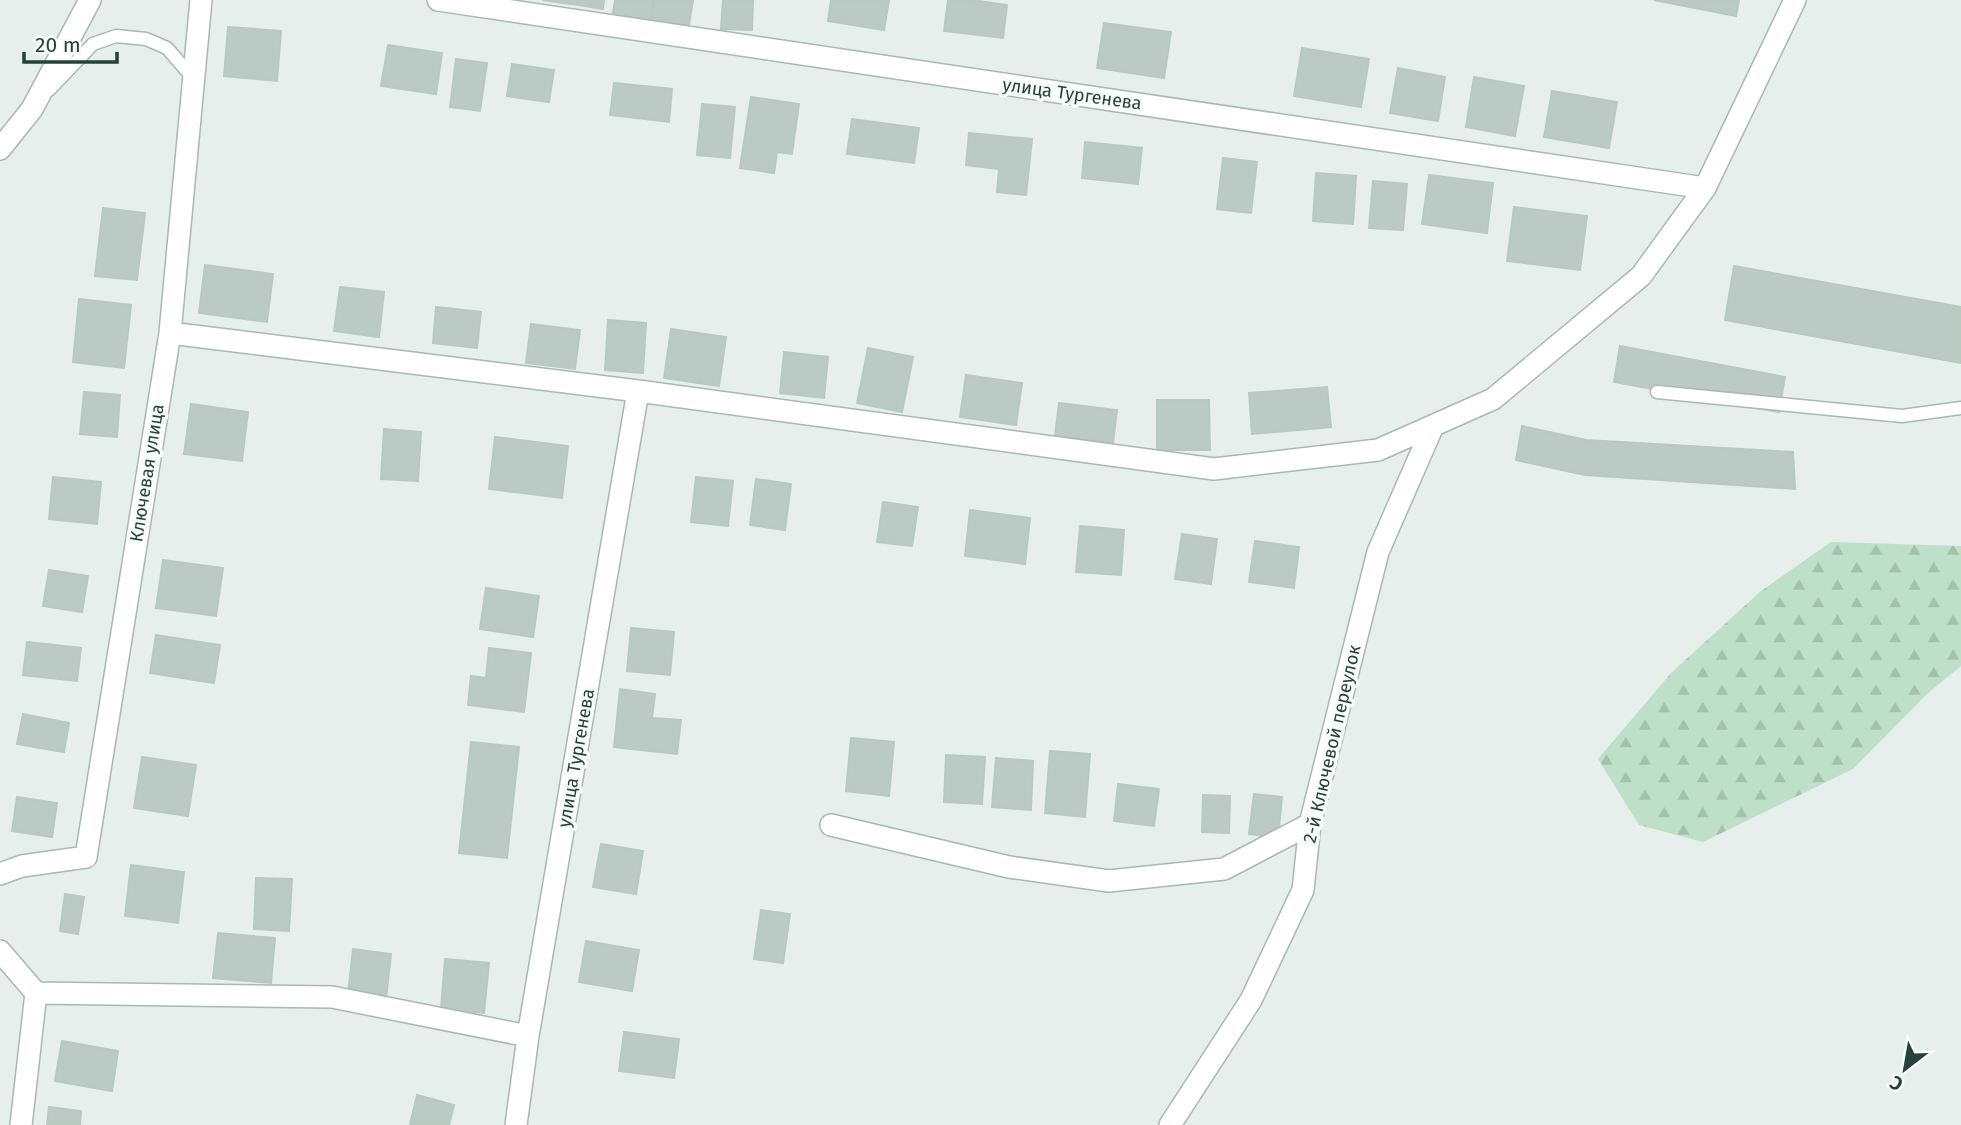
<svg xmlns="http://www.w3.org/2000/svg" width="1961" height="1125" viewBox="0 0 1961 1125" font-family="'Fira Sans',sans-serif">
<defs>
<pattern id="forest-firs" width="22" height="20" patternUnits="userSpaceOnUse" patternTransform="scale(1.75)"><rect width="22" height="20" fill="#bfe0c8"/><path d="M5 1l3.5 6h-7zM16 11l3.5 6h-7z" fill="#a4c1ad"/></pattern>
</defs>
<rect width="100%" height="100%" fill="#e6efeb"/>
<path fill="url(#forest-firs)" d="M1831,542L1961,546V666L1927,694L1853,769L1703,842L1639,825L1598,759L1671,673L1761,591Z"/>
<path fill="#bbcac4" stroke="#b8c9c2" stroke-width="2" d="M542,0H578V5Z
M578,0H604L603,9L578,5Z
M615,0H654L650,24L612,18Z
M654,0H693L688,31L650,24Z
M723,0H753L752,30L721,29Z
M831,0H889L884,30L828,21Z
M948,0H972L1007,5L1003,38L944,31Z
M1654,0H1739L1736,16Z
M1104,23L1171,32L1164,78L1097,68Z
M228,27L281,31L277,81L224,76Z
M388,45L442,53L436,94L381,86Z
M1302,48L1369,59L1361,107L1294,96Z
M456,59L487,63L480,111L450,107Z
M512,64L554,70L549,102L507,96Z
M1398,68L1445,77L1438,121L1390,113Z
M1474,77L1524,86L1515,136L1466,127Z
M614,83L672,89L669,122L610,115Z
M1552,91L1617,102L1609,148L1544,137Z
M751,97L799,104L792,154L777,152L774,173L740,168Z
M702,104L735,107L730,158L697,155Z
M852,119L919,128L914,163L847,154Z
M969,133L1032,139L1026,195L997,192L999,169L966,165Z
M1085,142L1142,148L1138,184L1082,178Z
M1223,158L1257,162L1251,213L1217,209Z
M1316,173L1356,176L1353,224L1313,221Z
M1429,175L1493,183L1487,233L1422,224Z
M1373,181L1407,184L1403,230L1369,228Z
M1514,207L1587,216L1580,270L1507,261Z
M103,208L145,213L137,280L95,276Z
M205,265L273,274L267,322L199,313Z
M1734,266L1961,307V363L1725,320Z
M340,287L384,292L379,337L334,331Z
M79,299L131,305L124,368L73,362Z
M436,307L481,312L477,348L433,343Z
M608,320L646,323L643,373L605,370Z
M531,324L580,330L575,369L526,363Z
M671,329L726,337L719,386L664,378Z
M1620,346L1785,377L1779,412L1614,382Z
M868,348L913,357L902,412L857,403Z
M784,352L828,357L824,398L780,393Z
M966,375L1022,383L1016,425L960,417Z
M1327,387L1331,427L1252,434L1249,393Z
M84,392L120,395L117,437L80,434Z
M1157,400H1209L1210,450H1157Z
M1059,403L1117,410L1113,443L1055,436Z
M191,404L248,412L242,461L184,454Z
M1522,426L1586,440L1793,452L1795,489L1585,475L1516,460Z
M384,429L421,432L418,481L381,479Z
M495,437L568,446L562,498L489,489Z
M53,477L101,482L97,524L49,519Z
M696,477L733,481L728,526L691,522Z
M756,479L791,484L785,530L750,525Z
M883,502L918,507L912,546L877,542Z
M970,510L1030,518L1025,564L965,556Z
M1080,526L1124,530L1121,575L1076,572Z
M1182,534L1217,539L1211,584L1175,579Z
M1255,541L1299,547L1294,588L1249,582Z
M163,560L223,568L216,616L156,608Z
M49,570L88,576L82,612L43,606Z
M486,588L539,596L533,637L480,629Z
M631,628L674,632L670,675L627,671Z
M156,635L220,645L214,683L150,673Z
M27,642L81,648L77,681L23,675Z
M489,648L531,653L524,712L468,705L471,676L486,678Z
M620,689L655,694L652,718L681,720L677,754L614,747Z
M23,714L69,723L64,752L17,744Z
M851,738L894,742L889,796L846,791Z
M471,742L519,747L507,858L459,853Z
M1050,751L1090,754L1085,817L1045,813Z
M946,755L985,757L982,804L944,802Z
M142,757L196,765L188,816L134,808Z
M996,758L1033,761L1031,810L992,807Z
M1118,784L1159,789L1154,826L1114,821Z
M1254,794L1282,797L1278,838L1249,834Z
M1203,795L1230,796L1229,833L1202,832Z
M17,797L57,803L52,837L12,831Z
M601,844L643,851L636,894L593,887Z
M131,865L184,872L178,923L125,916Z
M256,878L292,879L289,931L254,929Z
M65,894L84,897L78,934L60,931Z
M761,910L790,914L783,963L754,959Z
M218,933L275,938L271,983L213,978Z
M586,941L639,950L632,991L579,982Z
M353,949L391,954L386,999L348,994Z
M445,959L489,963L484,1013L441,1009Z
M624,1032L679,1039L674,1078L619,1071Z
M62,1041L118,1051L112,1091L55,1081Z
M417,1095L454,1105L449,1125H410Z
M49,1107L81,1111L80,1125H47Z"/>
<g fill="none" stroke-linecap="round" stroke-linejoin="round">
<defs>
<path id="service" d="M49,90L93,44L116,36L146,39L167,48L193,78
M1657,392L1902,416L1961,408"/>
<path id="minor" d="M438,0L1705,188
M170,333L638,391L1214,469L1378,450L1493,399L1641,276L1705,188L1795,0
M831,825L1009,867L1109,881L1224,869L1310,824
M0,874L22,866L86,857L170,333L201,0
M0,951L36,993L21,1125
M36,993L332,997L528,1036
M516,1125L528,1036L638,391
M1170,1125L1251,1000L1303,890L1310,824L1378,552L1433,426"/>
<path id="tertiary" d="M0,149L32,109L90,0"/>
</defs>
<use href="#service" stroke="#a8b8b2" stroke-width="15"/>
<use href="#minor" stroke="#a8b8b2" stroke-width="24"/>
<use href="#tertiary" stroke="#a8b8b2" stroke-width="24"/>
<use href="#service" stroke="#fff" stroke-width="12"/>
<use href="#minor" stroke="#fff" stroke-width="21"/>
<use href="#tertiary" stroke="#fff" stroke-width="21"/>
</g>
<g text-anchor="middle" stroke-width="7" stroke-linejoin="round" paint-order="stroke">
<g font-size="18" fill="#24423a" stroke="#f7fbf9">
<text transform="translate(1072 94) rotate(8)" y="6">улица Тургенева</text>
<text transform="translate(147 473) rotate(-81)" y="6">Ключевая улица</text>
<text transform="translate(1332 744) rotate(-77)" y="6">2-й Ключевой переулок</text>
<text transform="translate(576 758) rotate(-80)" y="6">улица Тургенева</text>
</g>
</g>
<g transform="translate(1905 1069) rotate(211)" stroke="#f7fbf9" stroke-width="5" paint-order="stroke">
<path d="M0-5L12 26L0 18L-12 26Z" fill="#24423a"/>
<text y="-10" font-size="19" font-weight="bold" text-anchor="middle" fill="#24423a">С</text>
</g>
<path d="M24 52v10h93v-10" fill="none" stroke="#24423a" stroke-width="3.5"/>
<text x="35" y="52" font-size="21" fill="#24423a" stroke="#f7fbf9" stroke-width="5" paint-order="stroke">20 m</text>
</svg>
